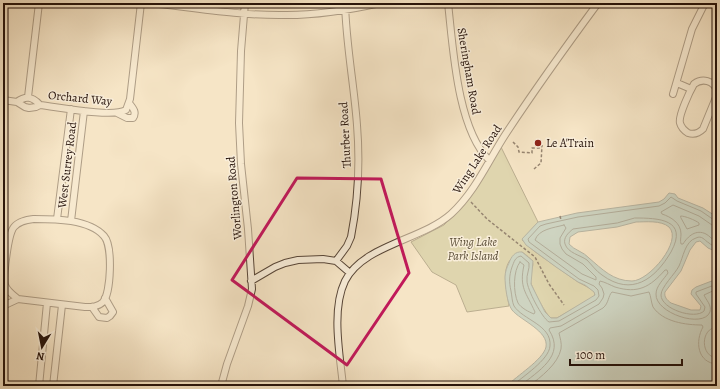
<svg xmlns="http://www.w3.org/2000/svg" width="720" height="389" viewBox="0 0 720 389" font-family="Alegreya,serif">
<rect width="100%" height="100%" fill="#f6e5c6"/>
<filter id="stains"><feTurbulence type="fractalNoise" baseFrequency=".005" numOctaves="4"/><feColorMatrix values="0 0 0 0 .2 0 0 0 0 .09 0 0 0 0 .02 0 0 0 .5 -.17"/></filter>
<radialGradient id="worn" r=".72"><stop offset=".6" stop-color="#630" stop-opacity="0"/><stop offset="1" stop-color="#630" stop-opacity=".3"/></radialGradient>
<path fill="#c3c291" stroke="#746a4d" d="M501,147L538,222L522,240L534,251L578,282L591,289L595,293L594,297L557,318H551C546,315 533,290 531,283C526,267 543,266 522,252C519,254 514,256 511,259C501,270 507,292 509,306L467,312L456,285L432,272L411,242L444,225L457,211Z"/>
<path fill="#9ebebb" stroke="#6d7974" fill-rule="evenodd" d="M669,193L675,194L678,198L703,208L717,217V252L708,248L700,241L696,242L690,250L681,271L665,292C664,297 667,300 671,303L691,310H700L701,306L691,294L692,290L696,287L717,279V333L713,341V345L717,350V386H507C516,376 543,360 546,347C549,331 520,320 512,310C507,303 505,286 505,277C505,272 507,267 509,263C511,257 515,251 522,252L533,261L531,284L545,312L551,318H557L595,295L594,292L585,285L578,282L556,267L526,245L522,239L538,222L577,213L659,202L664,199ZM636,222C645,222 661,220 669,227C683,241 649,281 632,281C613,281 602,269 589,258C584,252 574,250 569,244L570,237L578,232L617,227Z"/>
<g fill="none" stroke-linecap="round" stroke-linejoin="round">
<path stroke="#616862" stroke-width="1" d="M681,216C685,216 695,220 699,223V225L687,229L681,218Z
M635,218C658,218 689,219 671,252C655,279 632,297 602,275C596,271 592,265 587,260C580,255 568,253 565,244C563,238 568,233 573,229L617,223Z
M564,225L566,228L560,238V244L562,249L566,254L583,264L596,277V280L582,274L535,240C539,229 553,228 564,225Z
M717,226L712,225L699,216L673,205L661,212L662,214C671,217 681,223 681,234C681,238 680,240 681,244H683C688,236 696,229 706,234C710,236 712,240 717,242
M717,247C714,246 711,245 709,243C704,240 702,235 696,238C685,241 683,258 679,266C675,274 661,287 661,295C661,309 695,320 704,311L705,307L696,294V292L717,284
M520,262L524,265C519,288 526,292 535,312L534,314C529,312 521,308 518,303C513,292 513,271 520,262Z
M717,327C700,328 700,357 717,358
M512,386C522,377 549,360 550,346C552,325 523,320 514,306C512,302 512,296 511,291C509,282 509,276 512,267C514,262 515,257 521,256L529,263C530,269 526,275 527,281C527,289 542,318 549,322L559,321L596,300L599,296L598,290L594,286L579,279L529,242L528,239L540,226L546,224L578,217L659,206L665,203L671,197L677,201L701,211L714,220H717
M520,386C538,371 566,356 549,330L550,328L561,326L599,304L603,298L604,294L602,288L599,284L600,281C605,282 610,285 615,287C638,294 650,287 665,270H667L668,273C664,279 656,286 656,294C655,313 703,329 710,312C712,305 706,300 704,295L717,289
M529,386C541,377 558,364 561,349C562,343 560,338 559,333L603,308C609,303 608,296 612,292L631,296L649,292C651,296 651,302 653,307C663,322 686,325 702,325L703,327C695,341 697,363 717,364"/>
<defs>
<path id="minor" d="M151,3C195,8 241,16 287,15C318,15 349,10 380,3
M448,3C453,47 457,128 489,160
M677,83L691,89
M717,91C714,80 702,78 694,84C690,91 678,116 680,123C681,127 685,131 688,133C694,135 699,133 703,129L717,95
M673,94L692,29L705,3
M28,97L39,3
M3,100L17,102L25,107L29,108L36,107L40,105
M17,102C26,95 33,97 40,105C58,107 112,118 126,110L130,99L141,3
M117,113L127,118H133C137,112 133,108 129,103
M34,219C55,219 89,219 104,236C113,246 111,293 103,302C98,307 92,307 85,307L18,299C13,295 7,291 5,285C3,276 8,234 14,227C19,221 27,220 34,219Z
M57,219L71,109
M71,221L84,111
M336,261L347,246L351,237C358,201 360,162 357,125C354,84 346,44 345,3
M251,281L275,267L285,263L298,260L323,259L336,261L350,273
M3,306L18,299
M92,307L99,317L107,318L110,316L113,312L105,298
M39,386L47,303
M53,386L62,305
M221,386L227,364L248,306L252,289L248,229L241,164L239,123L241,51L245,3
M343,386C340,355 331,310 345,281C363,245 422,240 451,214C476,191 489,159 507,132C536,88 567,45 598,3"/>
</defs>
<use href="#minor" stroke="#584638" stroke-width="8"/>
<path stroke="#241109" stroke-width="1.5" stroke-dasharray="3 2" stroke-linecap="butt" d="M513,142L518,147L519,152L532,153V148H542
M534,169L541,163L542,145
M471,202L487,219L535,257L549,284L564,305
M560,216L561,220"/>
<use href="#minor" stroke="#f9eeda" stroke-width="6"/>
</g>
<path d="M0 0H720V389H0ZM297,178L381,179L409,273L347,365L232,280Z" fill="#f6e5c6" fill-opacity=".55" fill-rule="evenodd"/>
<path fill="none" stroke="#c2185b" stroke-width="3" stroke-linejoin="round" d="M297,178L381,179L409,273L347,365L232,280Z"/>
<circle fill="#8f2418" stroke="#f9eeda" stroke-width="1.5" cx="538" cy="143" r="4"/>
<g text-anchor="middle" stroke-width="3" stroke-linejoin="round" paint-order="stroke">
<g font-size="12" fill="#241109" stroke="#f9eeda">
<text transform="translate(469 71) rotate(80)" y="4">Sheringham Road</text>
<text transform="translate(80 98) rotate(6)" y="4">Orchard Way</text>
<text transform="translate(345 135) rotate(-93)" y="4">Thurber Road</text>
<text transform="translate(477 159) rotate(-57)" y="4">Wing Lake Road</text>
<text transform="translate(67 165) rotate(-83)" y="4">West Surrey Road</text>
<text transform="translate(234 198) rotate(-95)" y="4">Worlington Road</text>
</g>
<g font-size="12" fill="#241109" stroke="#f9eeda" text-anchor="start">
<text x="546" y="147">Le A'Train</text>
</g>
<g font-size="12" font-style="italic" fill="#5c4f39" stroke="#f9eeda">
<text x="473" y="246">Wing Lake<tspan x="473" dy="14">Park Island</tspan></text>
</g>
</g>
<rect width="720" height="389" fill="none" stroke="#f6e5c6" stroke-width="16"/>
<rect x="4" y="4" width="712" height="381" fill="none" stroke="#241109" stroke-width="2"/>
<rect x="8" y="8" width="704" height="373" fill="none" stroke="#241109"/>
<g transform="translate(42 347) rotate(190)" stroke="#f9eeda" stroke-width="3" paint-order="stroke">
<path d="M0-3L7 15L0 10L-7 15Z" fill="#241109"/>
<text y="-6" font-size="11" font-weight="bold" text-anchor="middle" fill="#241109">N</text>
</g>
<path d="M570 359v6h112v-6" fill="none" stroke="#241109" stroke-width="2"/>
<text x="576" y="359" font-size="12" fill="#241109" stroke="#f9eeda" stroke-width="3" paint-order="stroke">100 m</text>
<rect width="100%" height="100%" filter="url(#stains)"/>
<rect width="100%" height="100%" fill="url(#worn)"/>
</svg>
